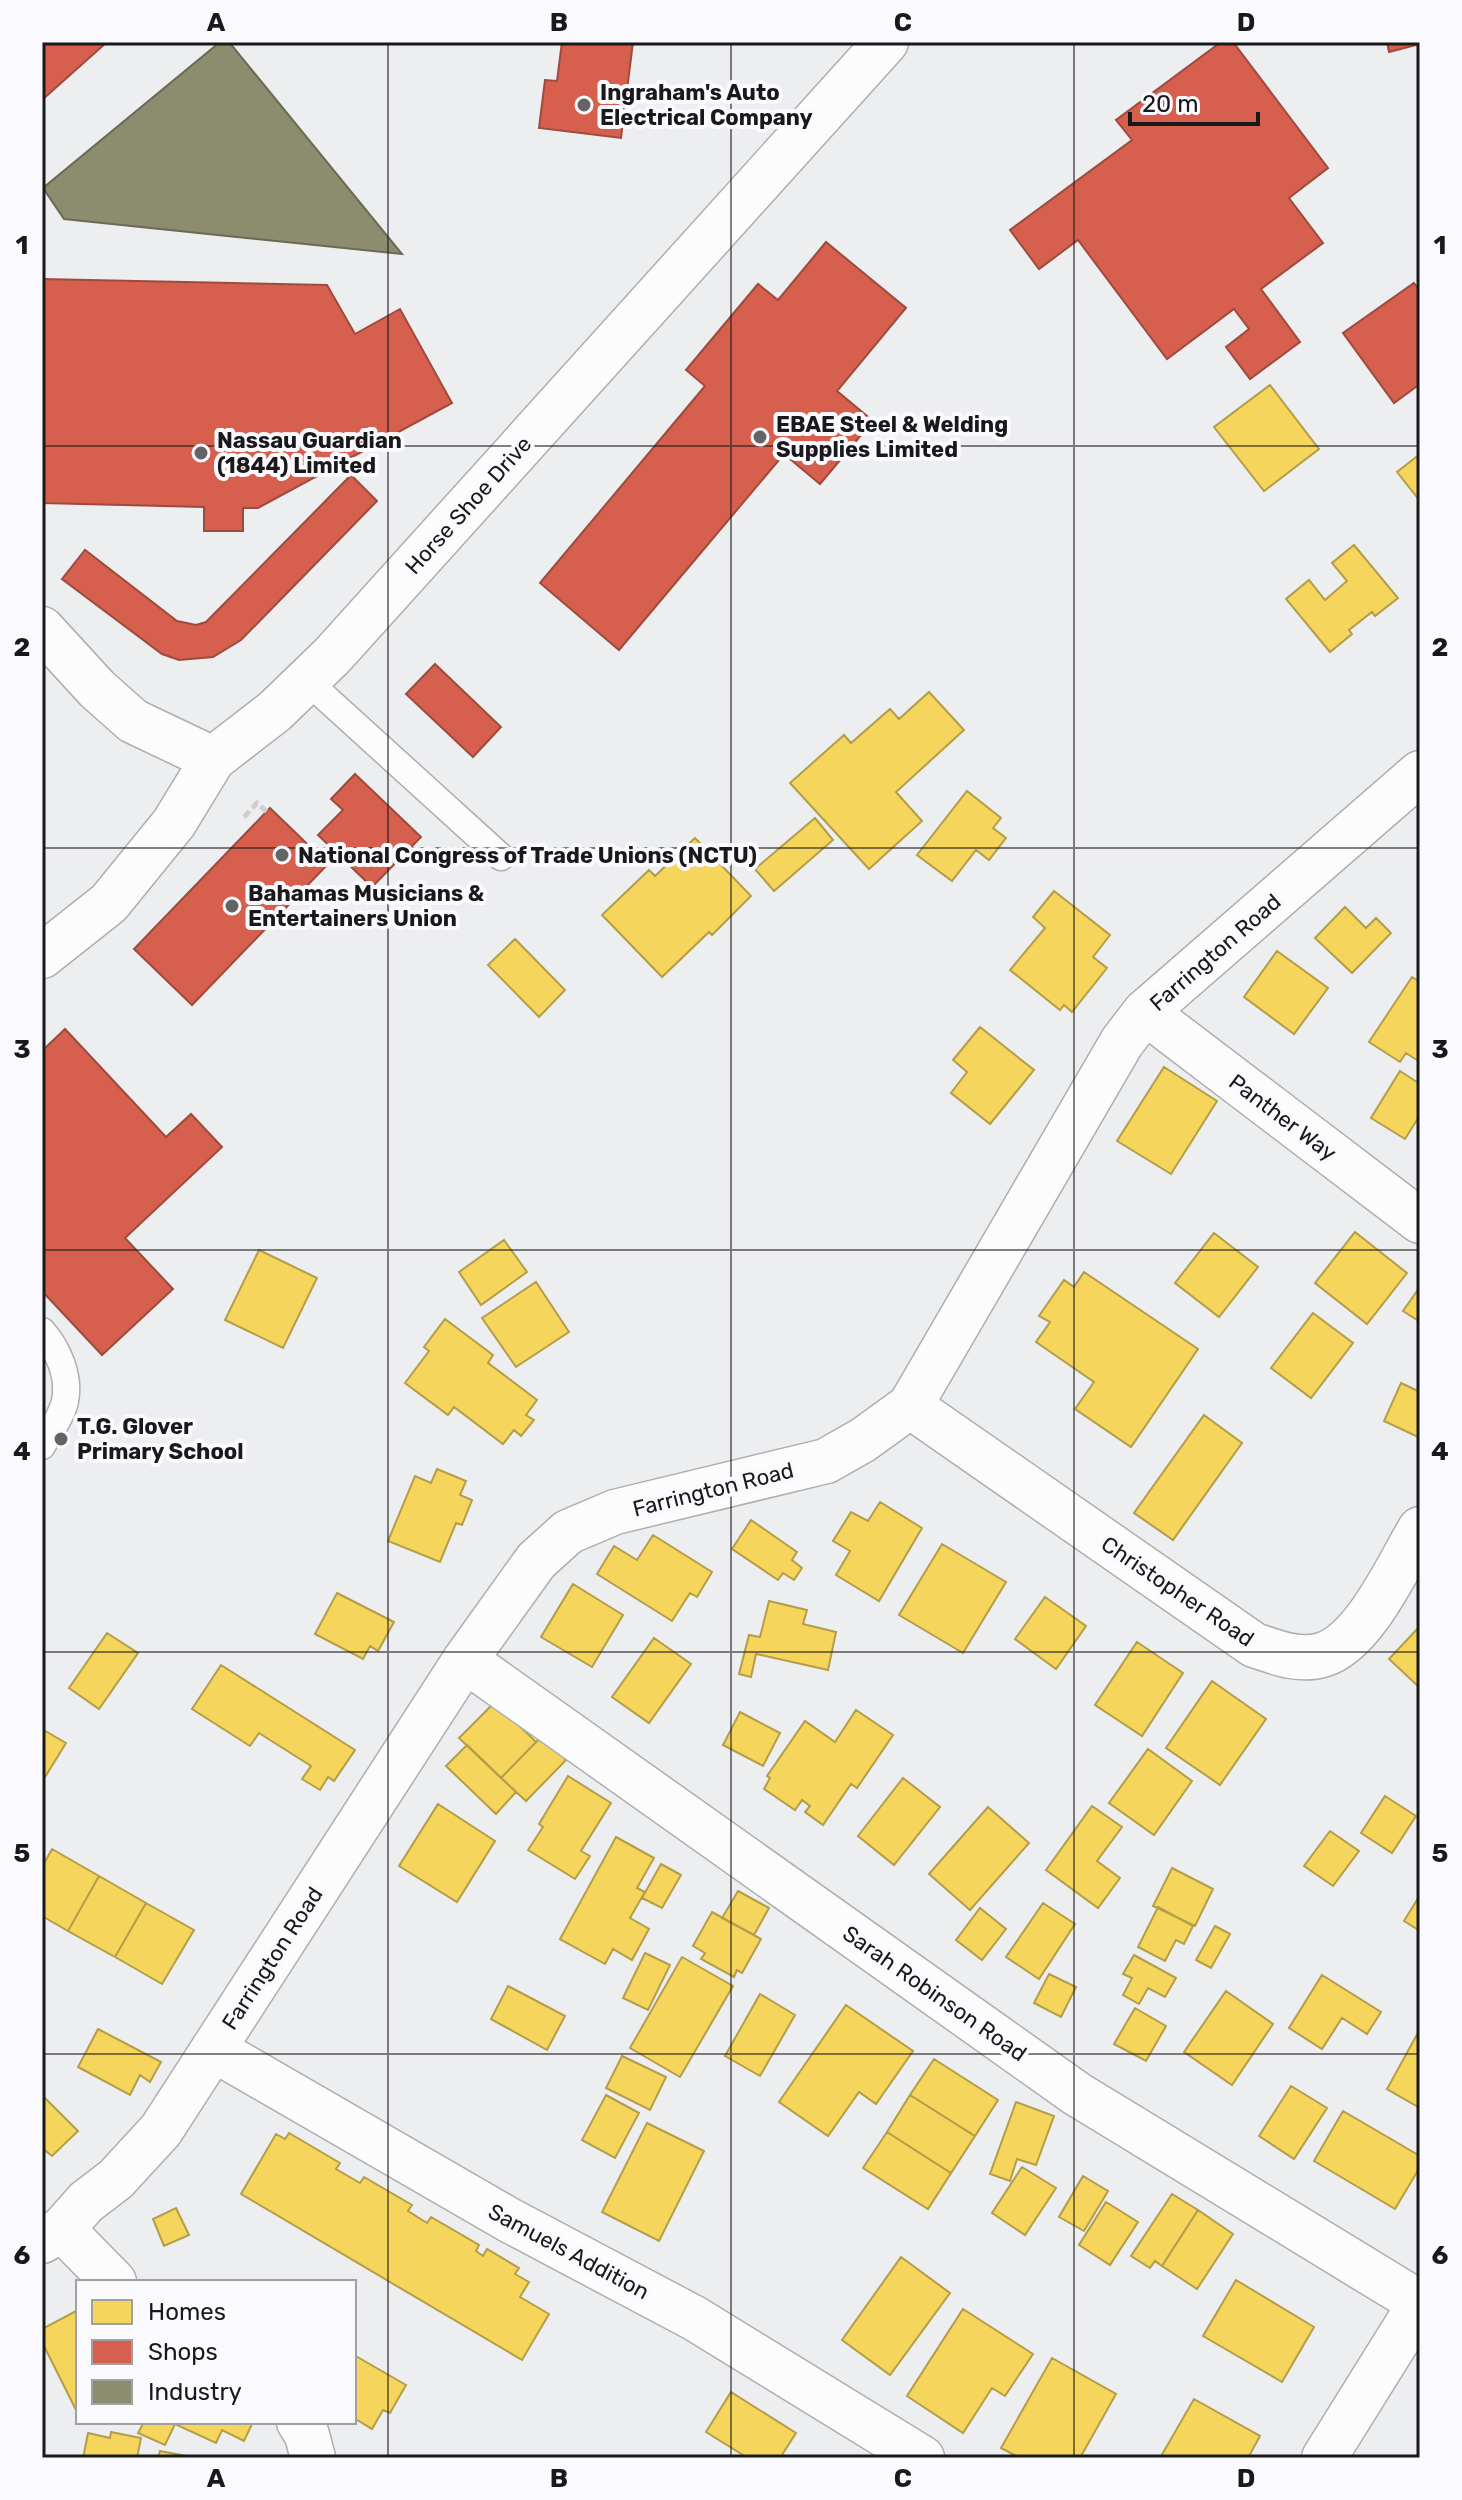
<svg xmlns="http://www.w3.org/2000/svg" width="1462" height="2500" viewBox="0 0 1462 2500" font-family="Rubik,sans-serif">
<rect width="100%" height="100%" fill="#edeef0"/>
<path fill="#f6d55c" stroke="#b49d48" stroke-width="2" d="M1270,385L1319,449L1264,491L1214,427Z
M1420,454V501L1397,472Z
M1354,545L1398,598L1375,616L1372,612L1349,630L1352,634L1330,652L1286,599L1309,580L1325,600L1347,581L1332,563Z
M929,692L964,730L896,792L922,821L869,869L790,783L844,735L851,743L890,709L899,719Z
M967,791L1001,818L993,828L1006,838L989,860L976,850L952,881L917,855Z
M815,818L833,840L774,891L755,869Z
M695,838L751,896L712,935L709,932L662,977L602,915L649,870L655,876Z
M1054,891L1110,935L1093,957L1107,968L1072,1012L1064,1005L1060,1010L1010,970L1045,928L1033,917Z
M1345,907L1366,928L1376,918L1391,933L1352,973L1315,938Z
M515,939L565,990L539,1017L488,965Z
M1277,951L1328,988L1294,1034L1244,997Z
M1412,977L1420,982V1062L1406,1053L1400,1062L1369,1042Z
M980,1027L1034,1070L990,1124L951,1093L967,1072L953,1060Z
M1164,1067L1217,1101L1171,1174L1117,1141Z
M1400,1071L1420,1084V1115L1405,1139L1371,1118Z
M1355,1232L1407,1273L1367,1324L1315,1283Z
M1214,1233L1258,1267L1219,1317L1175,1283Z
M504,1240L527,1272L481,1305L459,1272Z
M259,1250L317,1278L283,1348L225,1320Z
M1084,1272L1198,1349L1131,1447L1075,1409L1094,1382L1036,1342L1050,1322L1039,1316L1064,1280L1074,1287Z
M536,1282L569,1332L516,1367L482,1318Z
M1417,1291L1420,1293V1322L1403,1311Z
M1313,1313L1353,1343L1311,1398L1271,1368Z
M445,1319L493,1355L488,1363L537,1400L526,1415L534,1420L521,1436L514,1430L503,1444L454,1407L448,1415L405,1383L429,1351L424,1347Z
M1401,1383L1420,1392V1438L1384,1421Z
M1204,1415L1242,1443L1173,1540L1134,1513Z
M437,1469L466,1481L460,1495L472,1500L462,1525L456,1523L440,1562L388,1541L415,1476L431,1483Z
M880,1502L922,1528L879,1601L836,1575L850,1551L833,1541L851,1512L868,1521Z
M751,1520L797,1552L792,1560L802,1568L794,1580L783,1573L778,1580L732,1549Z
M653,1535L712,1572L697,1597L690,1593L672,1621L597,1574L614,1546L637,1560Z
M942,1544L1006,1582L963,1653L899,1615Z
M573,1584L623,1615L592,1667L541,1637Z
M337,1593L394,1622L378,1651L370,1646L363,1659L315,1634Z
M1045,1597L1086,1626L1056,1669L1015,1639Z
M769,1601L807,1610L803,1624L836,1632L828,1670L756,1654L751,1677L739,1674L749,1635L760,1637Z
M1419,1627H1420V1688L1389,1659Z
M107,1633L138,1653L99,1709L69,1688Z
M654,1638L691,1664L649,1723L612,1697Z
M1137,1642L1183,1673L1142,1736L1095,1705Z
M221,1665L355,1750L334,1781L328,1777L320,1790L302,1779L311,1766L259,1733L250,1746L192,1709Z
M1212,1681L1266,1719L1220,1785L1166,1748Z
M495,1702L536,1742L501,1778L459,1738Z
M856,1710L893,1735L857,1788L851,1784L823,1825L805,1812L810,1806L802,1800L795,1810L764,1789L770,1778L767,1776L805,1721L835,1742Z
M740,1712L780,1733L763,1766L723,1745Z
M42,1729L66,1743L42,1782Z
M542,1736L566,1760L526,1801L501,1778Z
M467,1745L516,1792L496,1814L446,1766Z
M1148,1749L1192,1781L1154,1835L1109,1803Z
M568,1776L611,1803L581,1851L590,1856L575,1879L528,1850L543,1827L539,1824Z
M903,1778L940,1807L894,1865L858,1836Z
M1385,1796L1416,1816L1392,1853L1361,1833Z
M438,1804L495,1841L457,1902L399,1866Z
M1092,1806L1122,1827L1097,1861L1120,1878L1098,1908L1046,1870Z
M988,1807L1029,1843L970,1910L929,1874Z
M1330,1831L1359,1851L1333,1886L1304,1866Z
M616,1837L654,1858L637,1888L645,1892L630,1918L649,1929L632,1960L613,1949L605,1964L560,1939Z
M52,1849L99,1876L68,1931L42,1916V1867Z
M661,1864L681,1875L662,1908L642,1898Z
M1172,1868L1213,1889L1195,1926L1153,1906Z
M99,1876L146,1903L115,1957L68,1931Z
M738,1891L769,1908L754,1935L722,1918Z
M1420,1895V1931L1404,1921Z
M146,1903L194,1930L162,1984L115,1957Z
M1043,1903L1075,1924L1039,1979L1006,1957Z
M1158,1907L1193,1926L1184,1944L1176,1940L1165,1961L1138,1947Z
M980,1908L1006,1929L982,1960L956,1940Z
M712,1912L761,1939L742,1973L737,1970L734,1977L701,1959L705,1953L693,1946Z
M1215,1926L1230,1934L1211,1968L1196,1960Z
M645,1953L670,1965L648,2010L623,1998Z
M1134,1955L1176,1978L1165,1997L1148,1988L1139,2004L1123,1995L1132,1978L1123,1974Z
M682,1957L733,1986L680,2077L630,2048Z
M1049,1974L1076,1987L1061,2017L1034,2003Z
M1322,1975L1381,2012L1367,2034L1342,2018L1322,2049L1289,2028Z
M508,1986L565,2016L547,2050L491,2019Z
M1226,1991L1273,2024L1232,2085L1184,2052Z
M760,1994L795,2015L760,2076L725,2056Z
M846,2005L913,2051L876,2104L859,2092L828,2136L779,2102Z
M1135,2008L1166,2026L1146,2061L1114,2044Z
M98,2029L161,2062L150,2082L140,2075L130,2095L78,2067Z
M1420,2029V2108L1387,2089Z
M622,2056L666,2077L650,2110L606,2088Z
M934,2059L998,2100L975,2136L910,2095Z
M1291,2086L1327,2108L1294,2159L1259,2136Z
M42,2095L78,2131L52,2156L42,2148Z
M606,2095L639,2113L615,2158L582,2140Z
M910,2095L975,2136L951,2173L887,2132Z
M1016,2102L1054,2116L1036,2165L1017,2159L1010,2181L990,2174Z
M1343,2111L1420,2156V2167L1395,2209L1314,2161Z
M647,2123L704,2151L659,2241L602,2212Z
M887,2132L951,2173L928,2209L863,2168Z
M289,2133L340,2163L336,2169L360,2183L364,2177L412,2205L408,2211L427,2223L431,2217L479,2245L476,2251L483,2256L487,2249L519,2268L515,2274L529,2282L520,2297L549,2314L522,2360L241,2194L276,2134L285,2139Z
M1022,2167L1056,2188L1025,2235L992,2213Z
M1083,2176L1108,2191L1084,2231L1059,2217Z
M1172,2194L1198,2210L1162,2266L1155,2261L1150,2268L1131,2256Z
M1106,2202L1138,2222L1110,2265L1079,2245Z
M176,2208L189,2235L164,2246L153,2219Z
M1198,2210L1233,2234L1197,2289L1162,2266Z
M901,2257L950,2293L890,2375L842,2340Z
M1236,2280L1314,2327L1282,2382L1203,2336Z
M963,2309L1033,2354L1005,2396L992,2388L963,2433L907,2396Z
M78,2310V2414L42,2342V2329Z
M354,2355L406,2385L390,2413L383,2410L372,2429L354,2418Z
M1052,2358L1116,2394L1080,2458H1020L1001,2448Z
M731,2392L796,2433L780,2458H748L706,2432Z
M1194,2399L1260,2436L1248,2458H1160Z
M144,2422H253L244,2441L222,2430L216,2443L175,2424L165,2445L138,2433Z
M111,2432L141,2438L137,2458H83L88,2433L110,2438Z
M160,2451L197,2458H158Z"/>
<path fill="#d6604d" stroke="#9d4b3e" stroke-width="2" d="M42,42H107L42,100Z
M562,42H633L621,138L539,128L545,80L557,81Z
M1221,42H1233L1328,168L1289,198L1323,243L1261,289L1300,342L1250,379L1226,347L1249,329L1234,309L1167,359L1078,240L1039,269L1010,230L1132,140L1116,120Z
M1387,42H1420V44L1389,52Z
M826,242L906,308L837,391L873,421L820,484L784,454L619,650L540,583L705,386L686,370L758,284L778,300Z
M42,279L327,285L355,334L400,309L452,403L258,508H243V531H204V507L42,503Z
M1414,283L1420,291V384L1394,403L1343,333Z
M351,475L377,501L241,640L213,657L179,660L162,654L62,579L85,550L177,621L196,625L206,622Z
M435,664L501,727L473,757L406,694Z
M355,774L421,837L372,887L318,835L343,810L331,799Z
M270,808L328,864L192,1005L134,949Z
M65,1029L166,1137L191,1114L222,1147L125,1238L173,1289L102,1355L42,1291V1051Z"/>
<path fill="#8c8c6e" stroke="#6a6a55" stroke-width="2" d="M220,42H229L402,254L64,219L43,188Z"/>
<g fill="none" stroke-linecap="round" stroke-linejoin="round">
<defs>
<path id="service" d="M305,679L501,857
M42,1331C58,1349 70,1376 65,1401C62,1416 49,1433 42,1446"/>
<path id="minor" d="M42,956L109,903L174,823L213,759
M1145,1012L1420,1221
M910,1406L1254,1645C1275,1652 1299,1662 1322,1655C1364,1643 1398,1566 1420,1529
M465,1660L1077,2094L1420,2303
M213,2049L509,2220L694,2318L922,2458
M62,2229L114,2282
M42,2241L62,2229L86,2202L116,2179L161,2130L465,1660L536,1561L568,1532L615,1512L826,1461L863,1440L910,1406L1122,1042L1145,1012L1420,773
M299,2422L307,2435L313,2458
M1324,2458L1420,2304"/>
<path id="tertiary" d="M42,629L97,689L133,721L213,759L275,711L332,656L886,42"/>
</defs>
<use href="#service" stroke="#adaeb0" stroke-width="29"/>
<use href="#minor" stroke="#adaeb0" stroke-width="47"/>
<use href="#tertiary" stroke="#adaeb0" stroke-width="47"/>
<path stroke="#cfcfcf" stroke-width="5" stroke-dasharray="8 4" stroke-linecap="butt" d="M244,817L257,803L267,812"/>
<use href="#service" stroke="#fcfcfd" stroke-width="26"/>
<use href="#minor" stroke="#fcfcfd" stroke-width="44"/>
<use href="#tertiary" stroke="#fcfcfd" stroke-width="44"/>
</g>
<path fill="none" stroke="#19191b" stroke-width="2" stroke-opacity="0.55" d="M388,42V2458M731,42V2458M1074,42V2458M42,446H1420M42,848H1420M42,1250H1420M42,1652H1420M42,2054H1420"/>
<g fill="#636466" stroke="#fafafe" stroke-width="3">
<circle cx="584" cy="105" r="8"/>
<circle cx="760" cy="437" r="8"/>
<circle cx="201" cy="453" r="8"/>
<circle cx="282" cy="855" r="8"/>
<circle cx="232" cy="906" r="8"/>
<circle cx="61" cy="1439" r="8"/>
</g>
<g text-anchor="middle" stroke-width="8" stroke-linejoin="round" paint-order="stroke">
<g font-size="22" font-weight="bold" fill="#19191b" stroke="#fafafe" text-anchor="start">
<text x="600" y="100">Ingraham's Auto<tspan x="600" dy="25">Electrical Company</tspan></text>
<text x="776" y="432">EBAE Steel &amp; Welding<tspan x="776" dy="25">Supplies Limited</tspan></text>
<text x="217" y="448">Nassau Guardian<tspan x="217" dy="25">(1844) Limited</tspan></text>
<text x="298" y="863">National Congress of Trade Unions (NCTU)</text>
<text x="248" y="901">Bahamas Musicians &amp;<tspan x="248" dy="25">Entertainers Union</tspan></text>
<text x="77" y="1434">T.G. Glover<tspan x="77" dy="25">Primary School</tspan></text>
</g>
<g font-size="22" fill="#19191b" stroke="#fafafe">
<text transform="translate(468 505) rotate(-48)" y="8">Horse Shoe Drive</text>
<text transform="translate(1215 952) rotate(-41)" y="8">Farrington Road</text>
<text transform="translate(1283 1117) rotate(37)" y="8">Panther Way</text>
<text transform="translate(713 1489) rotate(-14)" y="8">Farrington Road</text>
<text transform="translate(1178 1591) rotate(34)" y="8">Christopher Road</text>
<text transform="translate(272 1958) rotate(-57)" y="8">Farrington Road</text>
<text transform="translate(935 1993) rotate(35)" y="8">Sarah Robinson Road</text>
<text transform="translate(569 2251) rotate(28)" y="8">Samuels Addition</text>
</g>
</g>
<rect width="1462" height="2500" fill="none" stroke="#fafafe" stroke-width="88"/>
<rect x="76" y="2280" width="280" height="144" fill="#fafafe" stroke="#a0a0a3" stroke-width="2"/>
<rect x="92" y="2300" width="40" height="24" fill="#f6d55c" stroke="#a0a0a3" stroke-width="2"/>
<text x="148" y="2320" font-size="24" fill="#19191b">Homes</text>
<rect x="92" y="2340" width="40" height="24" fill="#d6604d" stroke="#a0a0a3" stroke-width="2"/>
<text x="148" y="2360" font-size="24" fill="#19191b">Shops</text>
<rect x="92" y="2380" width="40" height="24" fill="#8c8c6e" stroke="#a0a0a3" stroke-width="2"/>
<text x="148" y="2400" font-size="24" fill="#19191b">Industry</text>
<path d="M1130 112v12h128v-12" fill="none" stroke="#19191b" stroke-width="4"/>
<text x="1142" y="112" font-size="24" fill="#19191b" stroke="#fafafe" stroke-width="6" paint-order="stroke">20 m</text>
<rect x="44" y="44" width="1374" height="2412" fill="none" stroke="#19191b" stroke-width="3"/>
<g font-size="26" text-anchor="middle" font-weight="bold" fill="#19191b">
<text x="216" y="31">A</text>
<text x="559" y="31">B</text>
<text x="903" y="31">C</text>
<text x="1246" y="31">D</text>
<text x="22" y="254">1</text>
<text x="1440" y="254">1</text>
<text x="22" y="656">2</text>
<text x="1440" y="656">2</text>
<text x="22" y="1058">3</text>
<text x="1440" y="1058">3</text>
<text x="22" y="1460">4</text>
<text x="1440" y="1460">4</text>
<text x="22" y="1862">5</text>
<text x="1440" y="1862">5</text>
<text x="22" y="2264">6</text>
<text x="1440" y="2264">6</text>
<text x="216" y="2487">A</text>
<text x="559" y="2487">B</text>
<text x="903" y="2487">C</text>
<text x="1246" y="2487">D</text>
</g>
</svg>
